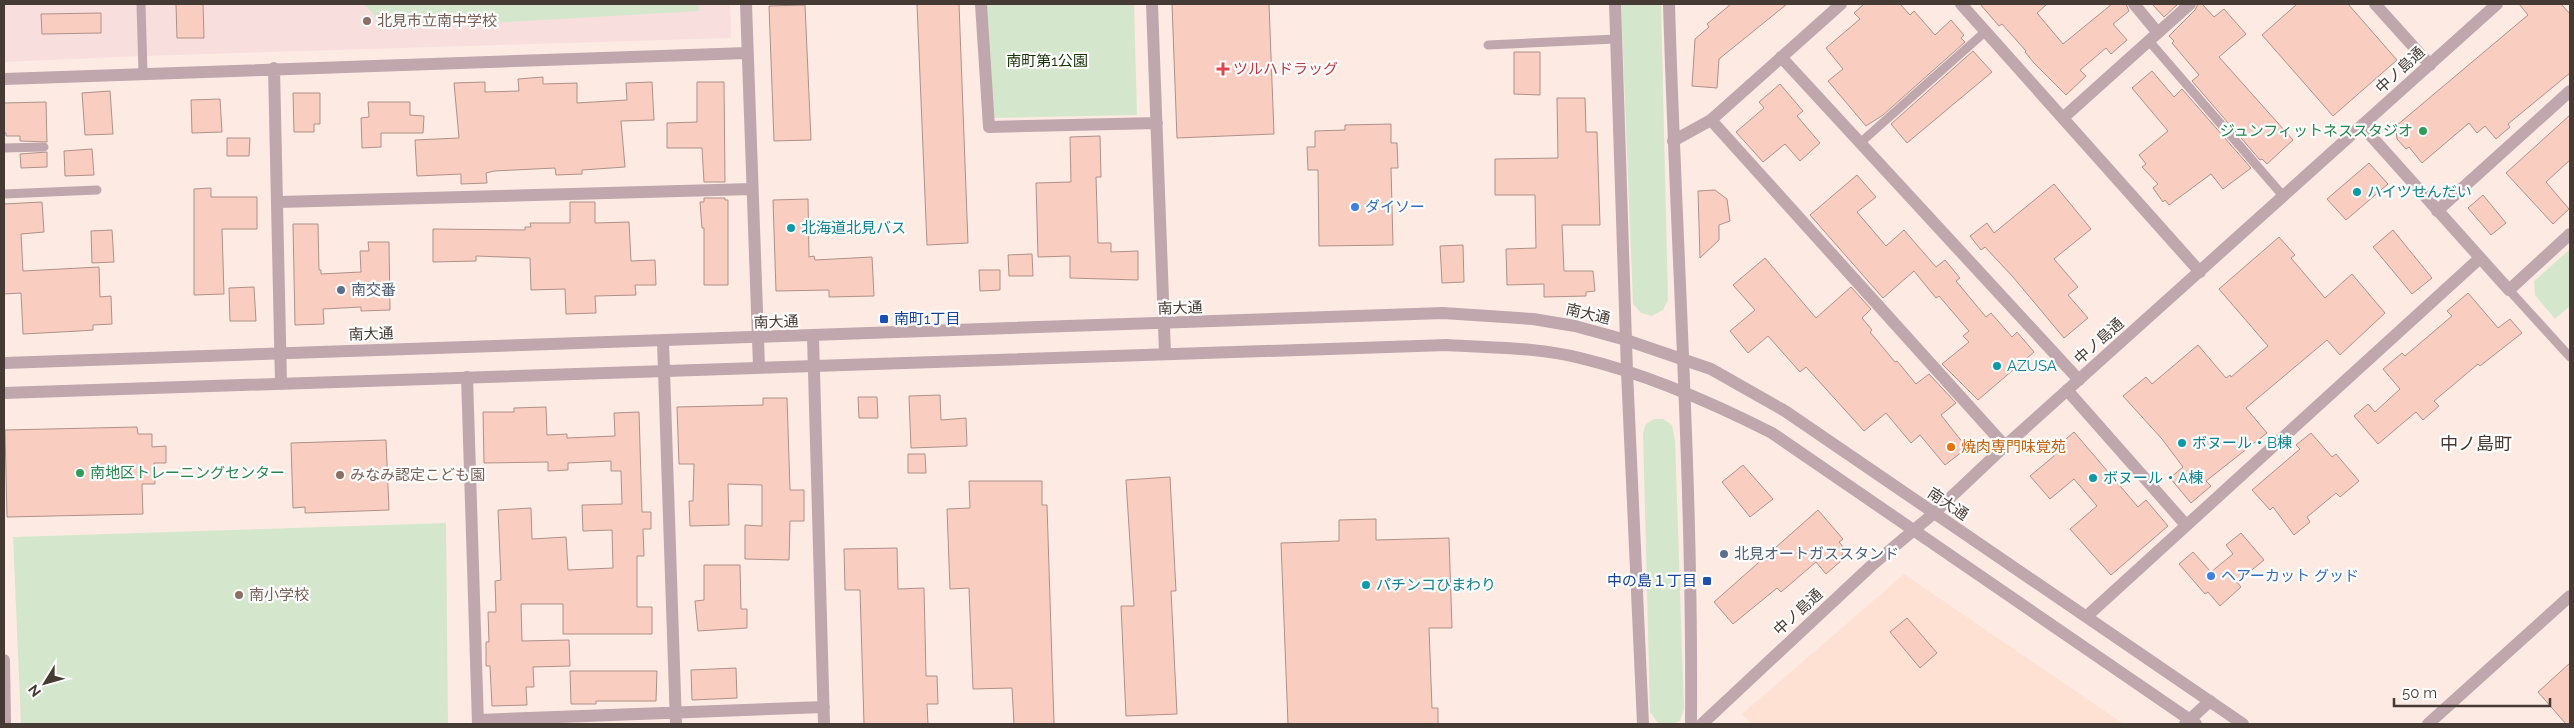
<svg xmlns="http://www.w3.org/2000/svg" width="2574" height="728" viewBox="0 0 2574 728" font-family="Raleway,'Noto Sans JP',sans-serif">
<rect width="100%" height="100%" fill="#fdebe3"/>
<path fill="#ffe1d3" d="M1904,574L2124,724H1751L1742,714Z"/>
<path fill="#f9dede" d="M4,4H730L731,38L143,56L4,62Z"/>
<path fill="#d4e7cc" d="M364,4H699V11L388,29Z
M987,4H1134L1137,115L993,118Z
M1621,4H1661L1668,300L1663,310L1652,316L1641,313L1633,304Z
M2570,249V306L2555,319L2535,295L2534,281Z
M1654,419H1663L1672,425L1675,440L1684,708L1680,721L1672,724L1658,723L1650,712L1643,433L1646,424Z
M446,523L448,724H21L13,537Z"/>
<path fill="#facdc1" stroke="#ae9189" d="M176,4H203L204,38H177Z
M917,4H959L968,243L927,245Z
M1172,4H1269L1274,134L1177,138Z
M1731,4H1787L1719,59L1717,88L1692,86L1695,39L1709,27L1707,24Z
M1864,4H1900L1910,15L1914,11L1935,35L1951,20L1964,35L1961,38L1965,42L1883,115L1866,126L1828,81L1843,69L1826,48L1860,19L1854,13Z
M1980,4H2047L2037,13L2063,44L2112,4H2126L2129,11L2113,24L2127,40L2111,54L2106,48L2080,70L2086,76L2066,95L2034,63L2025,52L2026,51L2002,24L1999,26Z
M2152,4H2178L2164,17Z
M2198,4H2202L2214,17L2224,9L2246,34L2219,57L2293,140L2267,164L2262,159L2260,160L2192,81L2199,75L2172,43L2174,41L2169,36L2195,10Z
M2297,4H2348L2397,60L2333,116L2262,35Z
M2519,4H2561L2570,14V73L2508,124L2510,127L2496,139L2485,126L2477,133L2469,123L2422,163L2409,147L2406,149L2397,139L2396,126L2528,15Z
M805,5L811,140L774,141L769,6Z
M101,13V33L42,34L41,14Z
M1973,51L1992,72L1907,143L1891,124Z
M1514,52H1540V95L1514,94Z
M2152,71L2174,97L2182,89L2251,168L2223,189L2211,174L2169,205L2165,200L2163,202L2153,188L2158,184L2142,167L2146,164L2139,155L2168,131L2132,88Z
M543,77V84L577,83V103L627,100L626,83L652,82L654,120L621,121L625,167L582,170V174L556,175L555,168L494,171L486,173L487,183L461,184V174L417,176L415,140L459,138L454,83L485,82V92L519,91L518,79Z
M697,82H724L725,182H704L702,148H667V123L697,122Z
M1780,84L1803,111L1797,116L1820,143L1800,161L1785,144L1763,162L1736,132L1764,108L1759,102Z
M110,91L113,134L85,135L82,93Z
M293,93H320V124H314V132H294Z
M1557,98H1585L1586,132H1597L1600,225H1562L1564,271H1593L1595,291L1586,292V296L1544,297V284L1507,285L1506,249L1536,248L1535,195H1495V159L1558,158Z
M220,99L222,132L192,133L191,100Z
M46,102L47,142L20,141V136H6V133H4V103Z
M368,102H410V115L424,116L423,133H381V147L362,148L361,118L369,117Z
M2570,115V160L2546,182L2569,209L2553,224L2506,173Z
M1391,124V143H1397L1398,168H1391L1393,245L1319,246L1318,170H1308L1307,147H1315V131L1345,130V125Z
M1100,136L1101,177H1096L1098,243H1111V252L1138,251V280L1070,278V256L1038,257L1036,183L1071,182L1070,137Z
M227,138H250L249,156H227Z
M92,149L94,175L65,176L64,151Z
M47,152V167L21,168L20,154Z
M2369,163L2388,184L2346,220L2327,199Z
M1857,175L1876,197L1857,212L1886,246L1904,230L1936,267L1945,260L1960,278L1956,281L1986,317L1991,313L2012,337L2017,332L2034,352L1978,400L1942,364L1969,342L1963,336L1969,331L1939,296L1936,298L1914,271L1883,298L1810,215Z
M2054,184L2091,229L2054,259L2078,287L2068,295L2088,318L2064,338L2013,277L1985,247L1981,250L1970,236L1987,223L1994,233Z
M211,188V197H257V229H222L224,294L194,295V189Z
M1715,190L1727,199L1730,221L1719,225V240L1700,258L1698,191Z
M2483,195L2506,223L2491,235L2468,208Z
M704,198H725V200H728V285H704V228H702L700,202H704Z
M808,199L809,257L814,256L815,260L872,257L874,296L829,297V290L776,291L773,200Z
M42,202L44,232L21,234L23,271L99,267L100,297L111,296L112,324L93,325V330L79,331L23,334L21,293L4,294V204Z
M570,202H595V223L629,222L631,261L655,260L656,285H635L636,295L595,296L596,313L566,314L565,289L531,290L530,258L476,256V261L433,262V229L525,230V227H531L530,223H570Z
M293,224H318L319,270H321V274L361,272L360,251H369L368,242H389L390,310L361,311V307L323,309L324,324L295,325Z
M112,230L114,262L92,263L91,231Z
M2393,230L2432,278L2412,294L2373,247Z
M2279,237L2295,255L2291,258L2325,298L2352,274L2385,313L2340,355L2327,340L2246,408L2267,433L2206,481L2211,486L2191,503L2170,478L2183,467L2162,439L2123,396L2146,377L2152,384L2198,345L2226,378L2230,375L2231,377L2268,346L2219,289Z
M1463,245L1464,282L1442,283L1440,246Z
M1032,254L1033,276H1009L1008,255Z
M1765,258L1816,318L1851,287L1871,309L1862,318L1872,330L1870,332L1895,362L1897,361L1916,384L1929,374L1956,403L1941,415L1967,448L1945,465L1920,435L1911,443L1886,413L1864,431L1806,367L1800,372L1768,336L1748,353L1730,331L1755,310L1733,285Z
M979,270H1000V290L980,291Z
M254,287L256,321H230L229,288Z
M2468,293L2498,328L2510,319L2522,333L2480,366L2478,364L2434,401L2439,406L2423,420L2416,412L2378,444L2354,416L2368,404L2375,412L2400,389L2383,369L2402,353L2405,356L2452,316L2447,311Z
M940,395L941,420L966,418L967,446L911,448L909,396Z
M858,397H877L878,418H859Z
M763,398H787L790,490H804V521H790L789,560L745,559V525L762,526V485L728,484L729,525L690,526L689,501H693L694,464H679L677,407L763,405Z
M546,407L547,435L567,434V438L615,436L614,413L639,412L642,512H651V529H643L644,556H637V607H652V634H563V604H521L522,641L569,640L570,666L533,667L534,687H526L527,705L492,706L490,666H486V642H489L488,612H496L495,581L501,580L498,510L531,508L532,539L566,537L568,570L613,568L612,530L583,531L582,505L622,504L621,471H611V461L568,463V470L548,471V462L484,463L483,412H514V408Z
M137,427L138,434H152V447L166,446V463H154L155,484H142L143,514L7,517L5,430Z
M2074,432L2138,507L2146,500L2168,526L2111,575L2070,529L2097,506L2074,479L2050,499L2030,476L2054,456L2051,452Z
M2311,433L2332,457L2336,454L2359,481L2340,497L2336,493L2307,517L2310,522L2294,535L2273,507L2270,510L2252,490L2300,449L2296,445Z
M386,440L389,510L305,513V507L293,508L291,443Z
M908,454H925L926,473H908Z
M1743,465L1773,499L1750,517L1722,482Z
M1170,477L1176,591H1171L1177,714L1126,716L1121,606H1134L1126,480Z
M969,481H1042V505H1047L1054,724H1014L1012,688L973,689L969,588L950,589L947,509L970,508Z
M1818,510L1843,539L1839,542L1844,548L1841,551L1843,554L1840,557L1842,560L1826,574L1816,562L1781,592L1777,588L1733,624L1714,602Z
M1376,519V540L1449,538L1452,628H1429L1432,708H1438V724H1288L1281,543L1339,541V520Z
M2241,533L2264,560L2237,582L2241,587L2220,606L2208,592L2205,594L2179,564L2193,552L2211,572L2233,554L2226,545Z
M897,548L898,589L924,588L926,676H937L938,704H927L928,724H864L860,590H845L844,549Z
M704,565H740L741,609H747V628L698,631L695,601L704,600Z
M1907,618L1937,653L1920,668L1890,632Z
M2570,663V724H2566L2538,692Z
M736,668L737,698L692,700L691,670Z
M570,671H657L656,701H596V704H571Z"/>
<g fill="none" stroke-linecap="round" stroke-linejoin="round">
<path stroke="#c0a7ad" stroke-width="9" d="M141,4L143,73
M2149,41L2284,197
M1488,45L1616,39
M1860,143L1986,31
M4,148L44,147
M4,194L97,190
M2509,290L2570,357"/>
<path stroke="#c0a7ad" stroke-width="12" d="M746,4L759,367
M981,4L989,127L1157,123
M1152,4L1165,353
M1615,4L1627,372L1643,724
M1669,4C1676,244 1693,484 1691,724
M1961,4L2200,272
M2134,4L2158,33
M2375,4L2430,65
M1781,57L2079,380
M274,68L281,383
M4,79L747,53
M2064,117L2190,4
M1711,120L2005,446
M2363,127L2509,290L2570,234
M1673,141L1711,120L1841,4
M279,202L752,189
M2437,211L2570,91
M813,337L824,724
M663,341L676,724
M467,377L478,724
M2067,390L2186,525
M2087,616L2480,258
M4,660L5,724
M478,720L824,707
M1702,724L1871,566L1933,514L2005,446L2497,4
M2185,724L2210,701
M2428,724L2570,596"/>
<path stroke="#c0a7ad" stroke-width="12" d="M4,363L1443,313L1533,319L1575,326L1626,340L1711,369L1785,411L2243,724
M4,393L1447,345C1491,348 1537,347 1580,358C1647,374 1711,402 1772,433L2196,724"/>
</g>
<g fill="#8d6e63" stroke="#fdfdfd" stroke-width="2">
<circle cx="367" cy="21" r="5"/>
<circle cx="340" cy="475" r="5"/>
<circle cx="239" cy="595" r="5"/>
</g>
<path fill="#e0444e" stroke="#fdfdfd" stroke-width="2" d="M1220.5 61.5h5v5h5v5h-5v5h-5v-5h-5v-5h5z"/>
<g fill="#2e9e5b" stroke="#fdfdfd" stroke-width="2">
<circle cx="2423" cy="131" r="5"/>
<circle cx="80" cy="473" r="5"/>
</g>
<g fill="#0f9aa8" stroke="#fdfdfd" stroke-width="2">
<circle cx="2357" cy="192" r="5"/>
<circle cx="791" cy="228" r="5"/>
<circle cx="1997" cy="366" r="5"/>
<circle cx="2182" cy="443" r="5"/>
<circle cx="2093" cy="478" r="5"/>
<circle cx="1366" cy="585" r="5"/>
</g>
<g fill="#3f7fe0" stroke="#fdfdfd" stroke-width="2">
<circle cx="1355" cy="207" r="5"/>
<circle cx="2211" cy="576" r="5"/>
</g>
<g fill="#5c6f8a" stroke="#fdfdfd" stroke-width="2">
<circle cx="341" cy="290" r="5"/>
<circle cx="1724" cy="554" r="5"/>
</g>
<g fill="#1a4fb4" stroke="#fdfdfd" stroke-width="2">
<rect x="879" y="314" width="10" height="10" rx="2.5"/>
<rect x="1702" y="576" width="10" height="10" rx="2.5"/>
</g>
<circle fill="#e8710a" stroke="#fdfdfd" stroke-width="2" cx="1951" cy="447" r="5"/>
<g text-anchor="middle" stroke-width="4.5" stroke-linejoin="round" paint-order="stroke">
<g font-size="15" fill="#785e54" stroke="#fdfdfd" text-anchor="start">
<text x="377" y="26">北見市立南中学校</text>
<text x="350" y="480">みなみ認定こども園</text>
<text x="249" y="600">南小学校</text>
</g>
<g font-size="15" fill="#153104" stroke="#fdfdfd">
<text x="1047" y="66">南町第1公園</text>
</g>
<g font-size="15" fill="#be3a42" stroke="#fdfdfd" text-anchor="start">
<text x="1233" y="74">ツルハドラッグ</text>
</g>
<g font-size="15" fill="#453a34" stroke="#fdfdfd">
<text transform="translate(2400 70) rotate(-43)" y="5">中ノ島通</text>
<text transform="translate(1180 308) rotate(-2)" y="5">南大通</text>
<text transform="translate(1588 314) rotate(13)" y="5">南大通</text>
<text transform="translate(776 322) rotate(-2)" y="5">南大通</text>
<text transform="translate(371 334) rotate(-2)" y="5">南大通</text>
<text transform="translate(2099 341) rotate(-42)" y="5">中ノ島通</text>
<text transform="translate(1948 504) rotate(34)" y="5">南大通</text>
<text transform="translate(1798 612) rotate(-43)" y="5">中ノ島通</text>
</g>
<g font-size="15" fill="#27864d" stroke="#fdfdfd" text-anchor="end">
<text x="2413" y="136">ジュンフィットネススタジオ</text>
<text x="90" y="478" text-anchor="start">南地区トレーニングセンター</text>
</g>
<g font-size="15" fill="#0d838f" stroke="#fdfdfd" text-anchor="start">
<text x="2367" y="197">ハイツせんだい</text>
<text x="801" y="233">北海道北見バス</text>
<text x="2007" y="371">AZUSA</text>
<text x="2192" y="448">ボヌール・B棟</text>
<text x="2103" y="483">ボヌール・A棟</text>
<text x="1376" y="590">パチンコひまわり</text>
</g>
<g font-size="15" fill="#366cbe" stroke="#fdfdfd" text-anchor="start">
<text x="1365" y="212">ダイソー</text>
<text x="2221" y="581">ヘアーカット グッド</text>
</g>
<g font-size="15" fill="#4e5e75" stroke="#fdfdfd" text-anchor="start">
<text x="351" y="295">南交番</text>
<text x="1734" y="559">北見オートガススタンド</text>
</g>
<g font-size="15" fill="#164399" stroke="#fdfdfd" text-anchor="start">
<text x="894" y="324">南町1丁目</text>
<text x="1697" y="586" text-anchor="end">中の島１丁目</text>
</g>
<g font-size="15" fill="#c56008" stroke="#fdfdfd" text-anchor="start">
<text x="1961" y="452">焼肉専門味覚苑</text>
</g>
<g font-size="18" fill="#453a34" stroke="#fdfdfd">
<text x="2476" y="450">中ノ島町</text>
</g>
</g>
<rect width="2574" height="728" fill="none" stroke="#453a34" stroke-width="10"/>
<g transform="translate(45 683) rotate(233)" stroke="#fdfdfd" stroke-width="4" paint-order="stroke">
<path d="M0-4L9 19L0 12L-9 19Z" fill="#453a34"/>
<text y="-8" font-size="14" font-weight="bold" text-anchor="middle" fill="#453a34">N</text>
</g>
<path d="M2394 698v8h156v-8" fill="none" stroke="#453a34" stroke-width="2.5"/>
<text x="2402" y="698" font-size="15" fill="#453a34" stroke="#fdfdfd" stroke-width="4" paint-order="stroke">50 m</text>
</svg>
